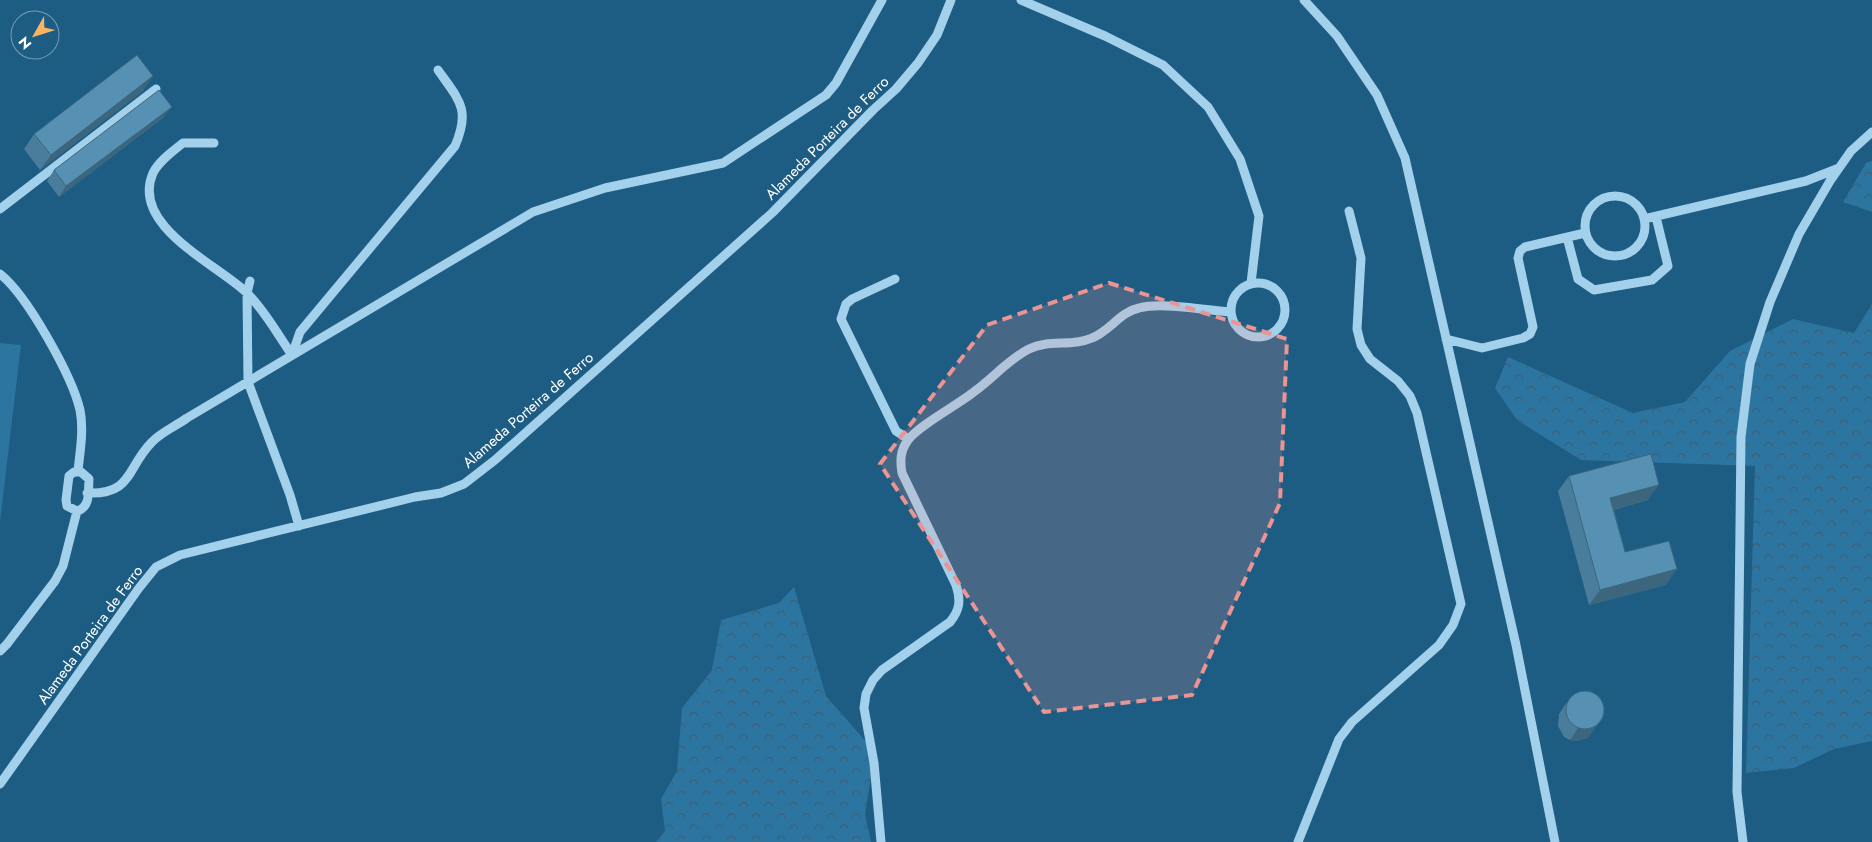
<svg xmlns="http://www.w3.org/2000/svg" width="1872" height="842" viewBox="0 0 1872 842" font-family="Jost,sans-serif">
<defs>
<pattern id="forest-crowns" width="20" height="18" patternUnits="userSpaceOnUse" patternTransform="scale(1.25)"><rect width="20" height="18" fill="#2c75a0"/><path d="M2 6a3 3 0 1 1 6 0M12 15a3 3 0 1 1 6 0" fill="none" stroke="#3e5e72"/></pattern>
</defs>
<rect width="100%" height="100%" fill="#1d5c83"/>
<path fill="url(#forest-crowns)" d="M1872,161V212L1843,202L1866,163Z
M1872,304V741L1834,749L1794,768L1746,773L1755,466L1581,460L1517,420L1495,388L1508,357L1633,413L1685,402L1730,351L1793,319L1854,333Z
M794,587L826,696L875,752L865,814L871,842H656L665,831L661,799L677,771L682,708L712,670L721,620L779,603Z"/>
<path fill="#2c75a0" d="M0,343L21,345L0,522Z"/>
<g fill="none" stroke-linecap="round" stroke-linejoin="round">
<path stroke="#a3d0ea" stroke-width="9" d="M1021,0L1105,36L1163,65L1208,107L1240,159L1259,216L1251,283
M1304,0L1337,36L1377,95L1405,158L1516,645L1555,842
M214,143H183C173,151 159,161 153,173C130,226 217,264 247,293C265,311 278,335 292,355
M1585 226a30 30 0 1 1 60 0a30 30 0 1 1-60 0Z
M0,209L156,89
M1644,219L1806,181L1839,168
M1567,237L1578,279L1594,290L1652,280L1668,266L1656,217
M0,274C27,295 72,376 80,410C84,430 80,451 78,471
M895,279L852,299L846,304L841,319L896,431L908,439
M250,281L247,293L248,382L290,495L299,526
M1231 310a27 27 0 1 1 54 0a27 27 0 1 1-54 0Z
M1446,339L1482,348L1523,338L1530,334L1533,327L1518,258L1520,251L1525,247L1585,233
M292,355L300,332L455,146C471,109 459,100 438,70
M74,472H81L89,479C88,491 91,507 77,511L67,506L66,500L69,476Z
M87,493C133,495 126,468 152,442C161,432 176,426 187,418L533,212L605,188L723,163L826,95L836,83L882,0
M0,651L7,644L55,581L63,566L77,511
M0,784L139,588L156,567L180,555L415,497L441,493L464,484L495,460L772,213L873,110L896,89L918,63L937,35L951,0
M881,842L874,763L864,708L866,694L873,680L882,670L950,622C960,610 961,600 956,585L902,473C900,461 900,451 908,440C919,425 958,405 975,391C993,378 1009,359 1029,349C1049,339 1072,347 1092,338C1110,331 1120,312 1139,308C1161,302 1207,310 1230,312
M1298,842L1339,739L1352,722L1439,645L1453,625L1461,604L1417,413L1410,396L1398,381L1370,359L1361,345L1357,329L1361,258L1349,211
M1743,842L1737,792L1741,437L1750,364L1770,302L1799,234L1830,181L1851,151L1872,132"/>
</g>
<path fill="#4a7d9b" d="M143,91L40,170L24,149L34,134Z
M164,117L59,197L47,181L54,170Z
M1569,476L1648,500L1614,510L1625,552L1666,585L1589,605L1558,491Z
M1567,702L1588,738L1576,741L1570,740L1564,737L1558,726L1559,714Z"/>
<path fill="#3c667e" d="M153,76L143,91L40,170L51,155Z
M172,107L164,117L59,197L66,186Z
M1659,485L1648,500L1600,514L1610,498Z
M1677,569L1666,585L1589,605L1600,590Z
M1604,716L1588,738L1576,741L1570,740L1578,728Z"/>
<path fill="#5691b4" stroke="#3c667e" d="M137,55L153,76L51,155L34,134Z
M159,90L172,107L66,186L54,170Z
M1651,454L1659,485L1610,498L1625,552L1669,541L1677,569L1600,590L1569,476Z
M1566 710a19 19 0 1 1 38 0a19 19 0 1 1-38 0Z"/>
<path fill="#ea9494" fill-opacity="0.2" stroke="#ea9494" stroke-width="4" stroke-dasharray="10 6" stroke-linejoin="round" d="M1109,283L1287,339L1280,503L1192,695L1044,712L880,464L987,325Z"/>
<g text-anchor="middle" stroke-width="4" stroke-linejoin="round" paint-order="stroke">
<g font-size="15" fill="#fff" stroke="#1d5c83">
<text transform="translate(827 138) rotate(-45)" y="5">Alameda Porteira de Ferro</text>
<text transform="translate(528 410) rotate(-41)" y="5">Alameda Porteira de Ferro</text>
<text transform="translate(90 635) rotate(-54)" y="5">Alameda Porteira de Ferro</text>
</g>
</g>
<g transform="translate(35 35) rotate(231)"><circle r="24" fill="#1d5c83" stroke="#779db5"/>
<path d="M0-4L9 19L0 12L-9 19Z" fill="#fab361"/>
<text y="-8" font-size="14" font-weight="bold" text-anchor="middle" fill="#ffffff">N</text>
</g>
</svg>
